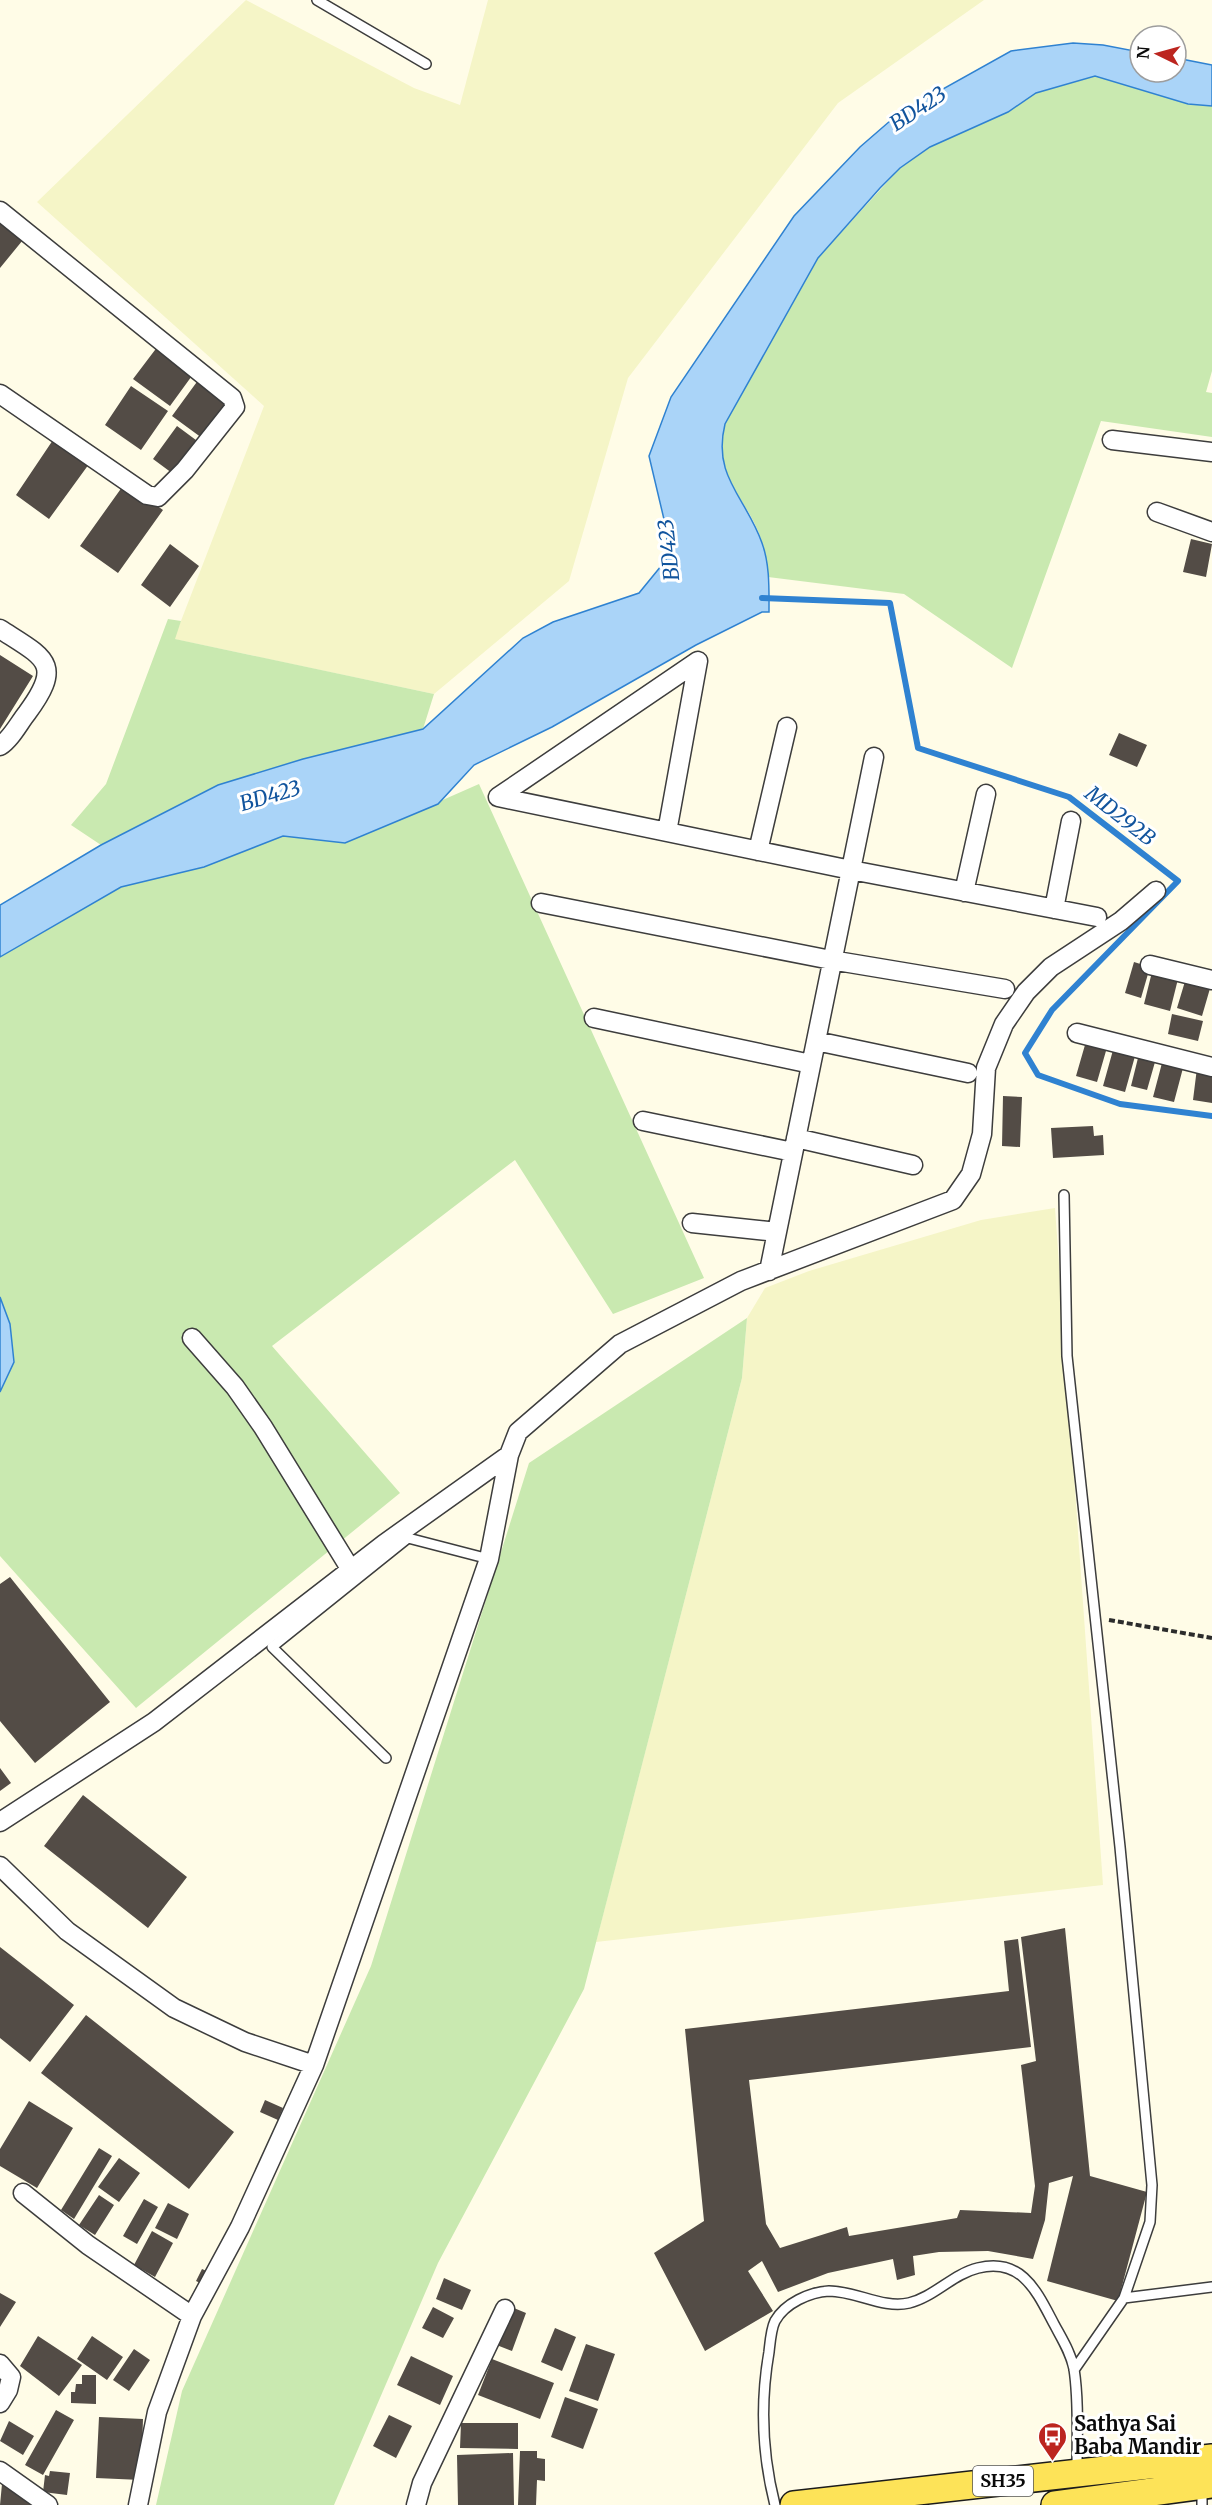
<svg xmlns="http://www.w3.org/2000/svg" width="1212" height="2505" viewBox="0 0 1212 2505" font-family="Merriweather,serif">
<rect width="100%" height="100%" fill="#fffce7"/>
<path fill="#f5f5c7" d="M246,0L414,88L460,105L488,0H984L838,103L628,378L569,581L434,694L174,639L264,406L37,202Z
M1055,1208L1103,1885L596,1942L742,1378L747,1318L765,1288L809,1271L981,1220Z"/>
<path fill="#c9e9b0" d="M1096,76L1188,104L1212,106V371L1206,392L1212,393V437L1101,421L1012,668L904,594L768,577C766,567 766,555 763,545C749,497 712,480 725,424L818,258L900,168L930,147L1008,112L1036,93Z
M168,619L181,621L175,639L434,694L423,729L303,759L218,785L101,845L71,825L106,784Z
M479,784L704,1278L613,1314L515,1160L272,1346L400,1493L136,1708L0,1556V1392L14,1362L10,1324L0,1297V957L121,887L204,867L283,836L345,843Z
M747,1318L742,1378L584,1989L438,2263L334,2505H156L182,2391L371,1966L529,1463Z"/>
<path fill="#aad4f8" stroke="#2f82d1" stroke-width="1.5" d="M1073,43L1103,45L1140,52V72H1176V58L1212,65V106L1188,104L1095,76L1036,93L1008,112L930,147L900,168L880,188L818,258L725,424C712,477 746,497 762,543C770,565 769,590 769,612H762L696,645L552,727L474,765L438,804L345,843L283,836L204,867L121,887L0,957V905L101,845L218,785L303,759L423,729L523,638L553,622L639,593L666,560L667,532L649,456L671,397L794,216L860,147L898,114L1011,51Z
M0,1297L10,1324L14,1362L0,1392Z"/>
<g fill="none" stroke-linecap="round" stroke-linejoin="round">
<path stroke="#2f82d1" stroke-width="6" d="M762,598L890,603L918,748L1069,797L1178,881L1052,1010L1025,1053L1038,1075L1120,1104L1212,1116"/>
</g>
<path fill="#534c46" d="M0,212L27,235L0,268Z
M158,346L194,373L170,406L133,379Z
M199,379L229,401L202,438L172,416Z
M131,386L168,411L141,450L105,425Z
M177,426L200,443L176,476L153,459Z
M55,437L89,464L49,519L16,495Z
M125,483L163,510L118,573L80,546Z
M1191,539L1212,544L1206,577L1183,572Z
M170,544L199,566L170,607L141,585Z
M0,655L33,676L0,729Z
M1119,733L1147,745L1137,767L1109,755Z
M1134,962L1150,967L1141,998L1125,993Z
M1153,968L1179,975L1170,1011L1144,1004Z
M1186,978L1211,985L1202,1016L1177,1008Z
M1172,1014L1203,1021L1198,1041L1168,1034Z
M1087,1038L1108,1044L1097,1082L1076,1076Z
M1115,1043L1137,1049L1125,1092L1103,1086Z
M1140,1050L1157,1055L1147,1090L1131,1086Z
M1162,1063L1183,1068L1174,1102L1153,1097Z
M1197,1068L1212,1070V1103L1193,1100Z
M1003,1096L1022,1097L1020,1147L1002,1146Z
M1093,1126L1094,1136L1103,1135L1104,1155L1053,1158L1051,1128Z
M10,1577L110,1702L35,1763L0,1721V1584Z
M0,1768L11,1783L0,1791Z
M83,1795L187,1877L148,1928L44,1846Z
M1065,1928L1090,2176L1147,2192L1118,2301L1047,2281L1073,2176L1049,2183L1045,2220L1033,2259L988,2251L939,2252L913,2256L915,2275L897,2280L893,2259L828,2273L778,2292L762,2261L748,2271L773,2311L705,2351L654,2253L704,2221L685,2029L1009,1991L1004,1941L1018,1939L1031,2047L749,2080L766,2224L780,2248L847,2227L849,2236L957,2218L960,2210L1031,2213L1035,2186L1021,2065L1036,2061L1021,1937Z
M0,1947L74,2005L30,2062L0,2038Z
M86,2015L234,2132L189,2189L41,2073Z
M265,2100L283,2108L278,2120L260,2112Z
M29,2101L73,2128L37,2188L0,2166V2149Z
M99,2148L112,2156L74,2219L61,2210Z
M119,2158L140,2173L119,2202L98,2187Z
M99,2195L114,2205L95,2235L79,2225Z
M144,2199L158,2207L137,2244L123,2236Z
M168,2203L189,2214L177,2239L155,2228Z
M152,2231L173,2243L155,2277L134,2265Z
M202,2269L211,2273L204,2285L196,2281Z
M444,2278L471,2290L462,2310L436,2299Z
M0,2293L16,2302L0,2327Z
M509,2306L526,2313L512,2351L494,2344Z
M433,2307L454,2318L443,2338L422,2328Z
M555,2328L576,2337L562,2371L541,2362Z
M38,2336L82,2365L59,2396L20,2366Z
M92,2336L123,2357L107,2380L77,2359Z
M586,2344L615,2354L598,2401L569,2391Z
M134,2349L150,2360L129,2391L113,2380Z
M411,2356L453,2376L440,2405L397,2385Z
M492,2359L554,2383L540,2419L478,2395Z
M82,2375H96V2404L71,2403V2392H75L76,2384H82Z
M565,2397L598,2409L583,2449L551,2437Z
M56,2410L74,2420L43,2475L25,2465Z
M389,2415L412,2426L396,2458L373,2446Z
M99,2417L143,2419L141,2480L96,2478Z
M9,2421L34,2436L23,2455L0,2441Z
M461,2423H518V2449L460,2448Z
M520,2451H537V2458L545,2459V2481L537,2480L536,2505H518Z
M513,2453L514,2505H458L457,2455Z
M50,2471L70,2473L67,2495L43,2492L45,2475L49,2476Z
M2,2484L33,2505H0Z"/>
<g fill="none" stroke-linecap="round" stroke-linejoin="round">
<defs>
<path id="service" d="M317,0L426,64
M1064,1195L1067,1356L1120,1847L1152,2185L1150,2222L1124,2298L1074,2370
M386,1758L272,1647L408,1538L489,1559
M1124,2298L1212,2287
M775,2505C762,2454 760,2404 769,2352C770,2343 771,2329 775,2321C785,2303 810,2292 829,2291C856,2291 883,2309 909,2303C934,2297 953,2274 978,2268C1022,2257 1037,2292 1054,2324C1062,2339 1071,2353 1074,2369C1079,2401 1077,2437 1077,2469
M1202,2505V2486"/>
<path id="minor" d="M0,211L232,398L235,407L185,470L158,497L147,495L0,394
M1112,440L1212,452
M1157,512L1212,532
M0,629C45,658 64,663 27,713C19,723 11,739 0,746
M667,832L698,661L498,797L851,870L1097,917
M758,851L787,727
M964,892L986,794
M541,903L831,960L1005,989
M1054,909L1071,821
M1150,965L1212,980
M594,1018L811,1064
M1077,1033L1212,1067
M816,1041L968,1073
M643,1121L793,1152
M796,1138L913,1165
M692,1223L777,1232
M769,1271L874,757
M192,1338L235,1387L263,1427L351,1570
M0,1822L154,1722L384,1544L509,1455L518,1432L620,1344L741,1281L953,1200L971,1174L982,1134L986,1068L1004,1024L1026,992L1051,967L1121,921L1156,891
M0,1866L67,1931L174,2008L245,2042L314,2065
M23,2193L88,2245L192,2316
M0,2364L11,2377L8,2390L0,2403
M0,2471L48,2505
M138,2505L157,2412L192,2316L240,2227L314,2065L489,1559L509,1455
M416,2505L422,2483L505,2309"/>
<path id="primary" d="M794,2505L1212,2458
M1055,2505L1212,2484"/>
</defs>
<use href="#service" stroke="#3d3d3d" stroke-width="12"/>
<use href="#minor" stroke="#3d3d3d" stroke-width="21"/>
<use href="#primary" stroke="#1b1b1b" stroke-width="30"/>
<path stroke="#2c2c2c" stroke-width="4" stroke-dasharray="6 3" stroke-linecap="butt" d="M1109,1620L1212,1638"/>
<use href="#service" stroke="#fff" stroke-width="9"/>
<use href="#minor" stroke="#fff" stroke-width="18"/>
<use href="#primary" stroke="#fde358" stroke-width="27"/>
</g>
<defs>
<symbol id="bus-pin" viewBox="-11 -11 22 30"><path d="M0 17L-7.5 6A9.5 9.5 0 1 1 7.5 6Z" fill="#bc251f" stroke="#fff"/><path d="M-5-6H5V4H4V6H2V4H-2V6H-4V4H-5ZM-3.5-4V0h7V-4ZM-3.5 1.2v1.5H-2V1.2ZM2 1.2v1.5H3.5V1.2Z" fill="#fff"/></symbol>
</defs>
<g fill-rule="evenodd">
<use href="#bus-pin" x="1036" y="2420" width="33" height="45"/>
</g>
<g text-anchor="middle" stroke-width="6" stroke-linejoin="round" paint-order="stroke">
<rect fill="#fff" stroke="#545454" stroke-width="1.5" x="973" y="2466" width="60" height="30" rx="4.5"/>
<g font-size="18" font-weight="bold" fill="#0a0a0a">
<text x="1003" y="2487">SH35</text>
</g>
<g font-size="20" font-weight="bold" fill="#0a0a0a" stroke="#fff" text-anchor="start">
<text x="1074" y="2431">Sathya Sai<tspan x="1074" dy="23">Baba Mandir</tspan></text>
</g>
<g font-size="21" font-style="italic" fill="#11549d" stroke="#fff">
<text transform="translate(918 109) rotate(-33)" y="7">BD423</text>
<text transform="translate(669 550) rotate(-96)" y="7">BD423</text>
<text transform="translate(270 796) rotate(-16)" y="7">BD423</text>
<text transform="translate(1120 816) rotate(38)" y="7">MD292B</text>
</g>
</g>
<g transform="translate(1158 54) rotate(275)"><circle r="28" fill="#ffffff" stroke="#9d9d9d" stroke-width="1.5"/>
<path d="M0-4.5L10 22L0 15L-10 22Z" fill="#bc251f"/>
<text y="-9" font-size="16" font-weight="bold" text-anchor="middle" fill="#0a0a0a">N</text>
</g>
</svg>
